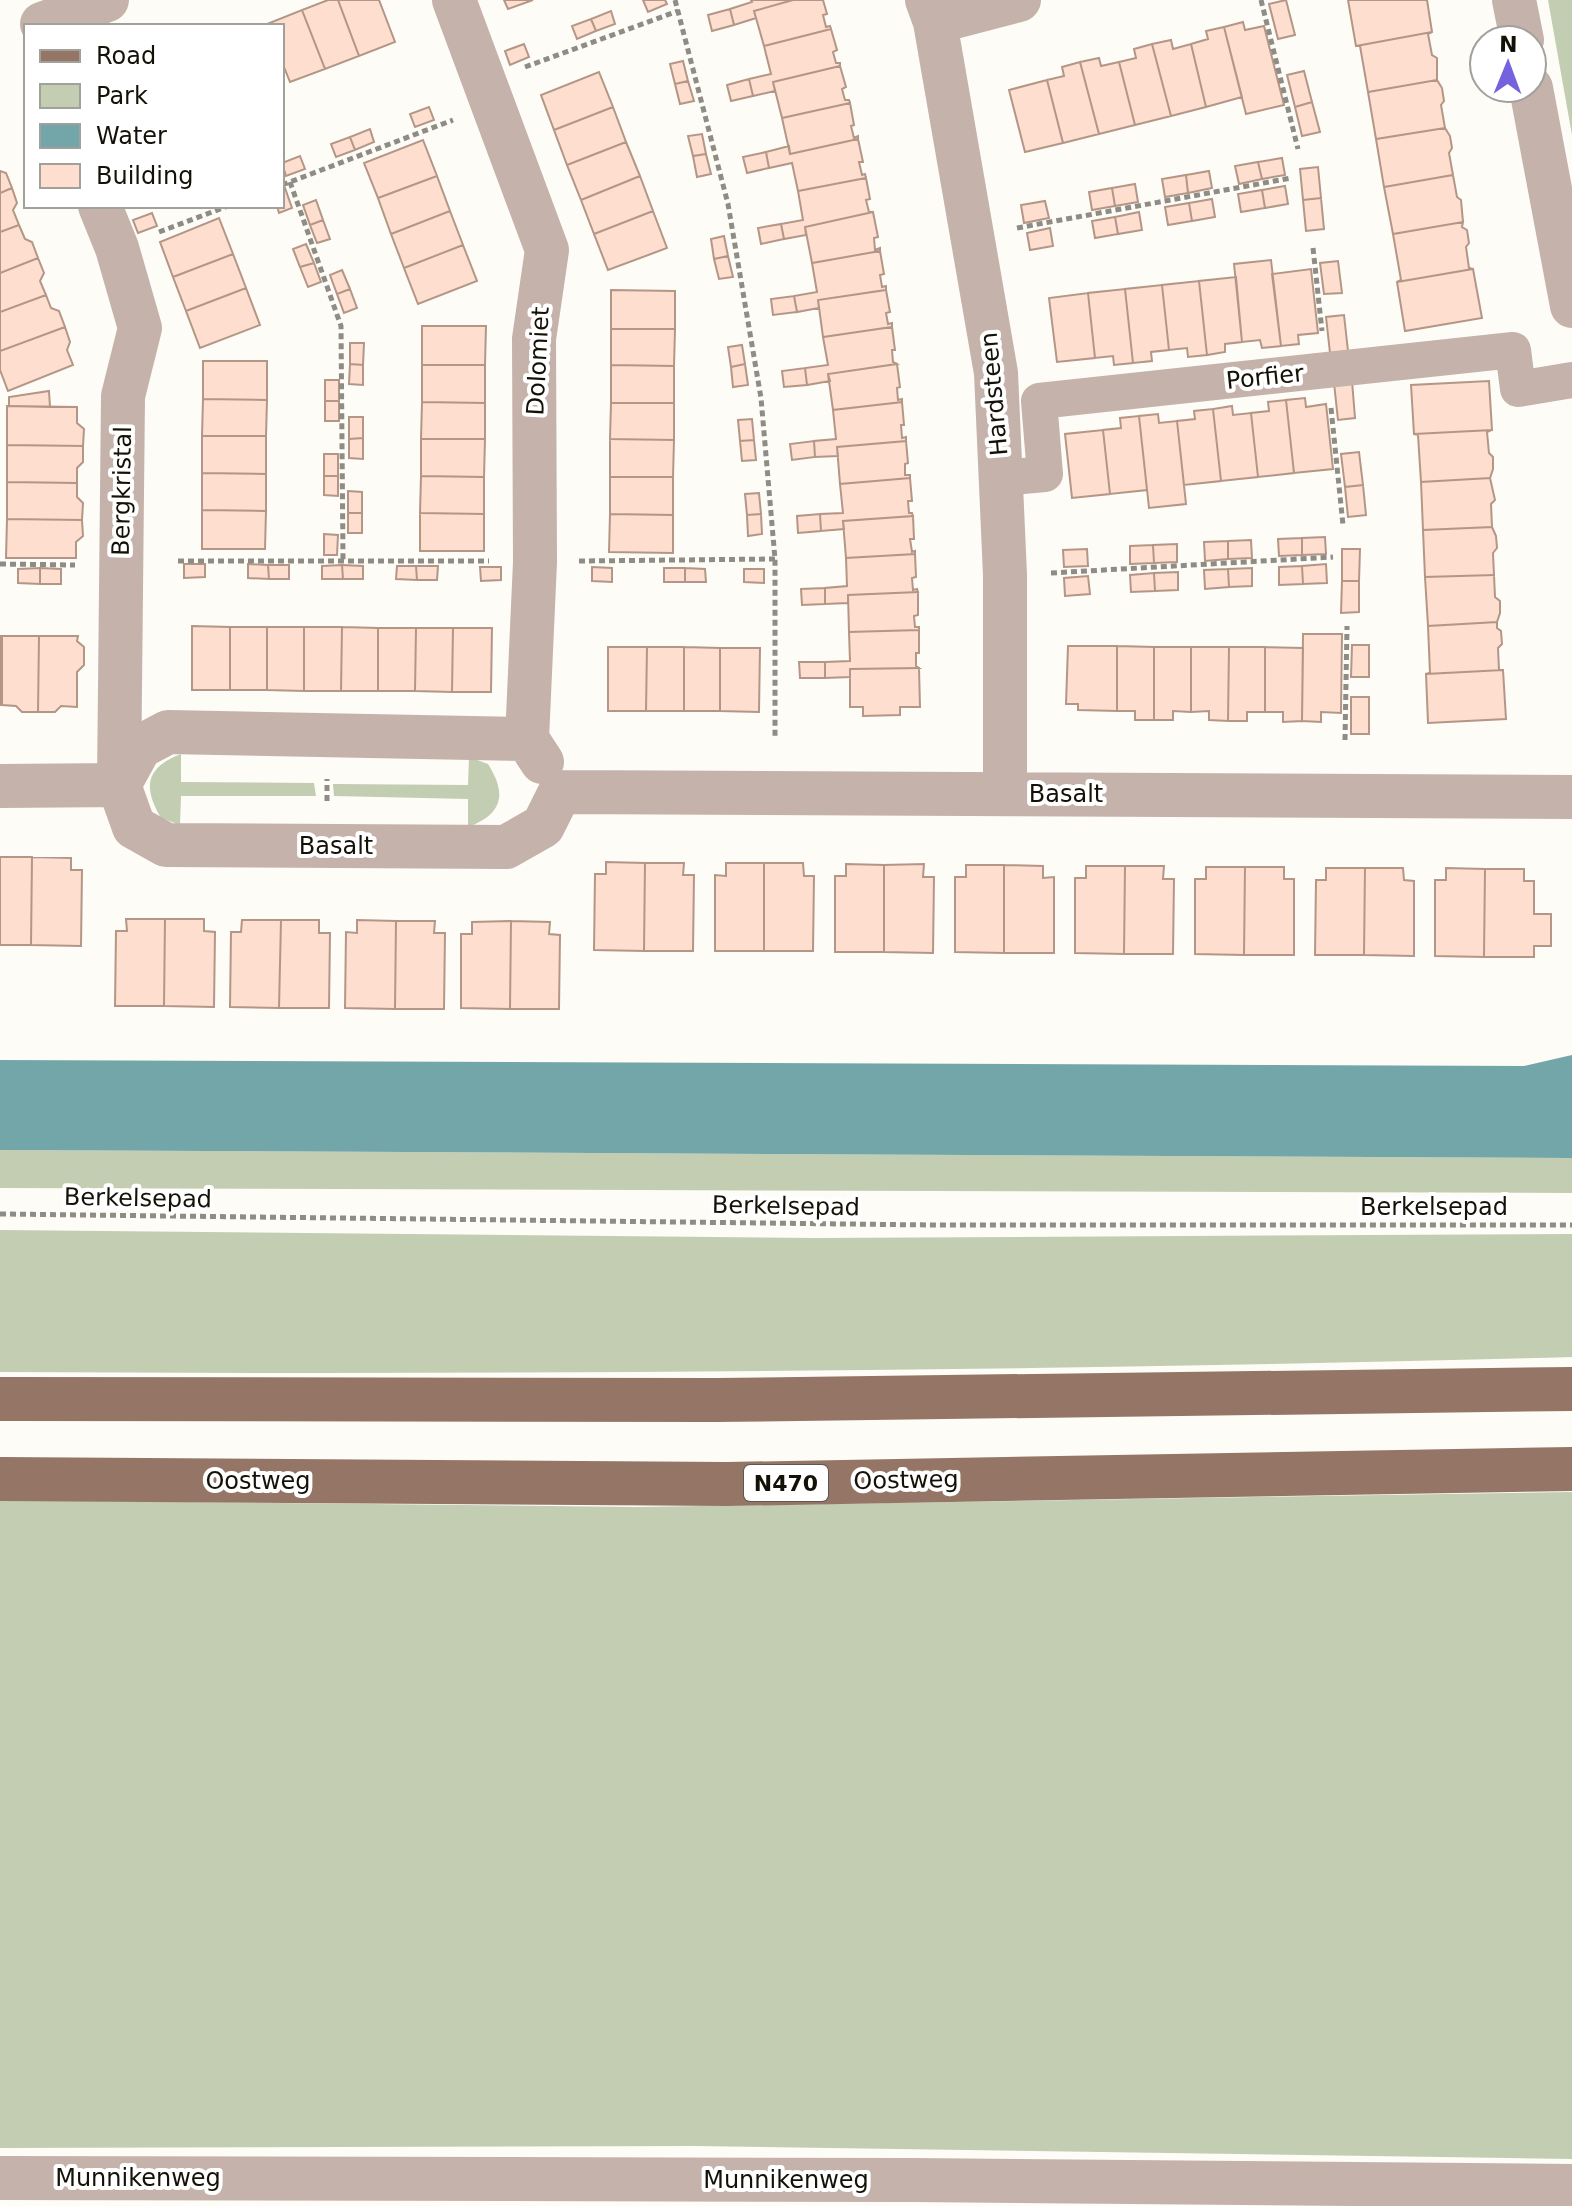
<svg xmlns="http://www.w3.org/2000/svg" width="1572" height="2206" viewBox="0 0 1572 2206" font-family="'DejaVu Sans',sans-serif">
<rect width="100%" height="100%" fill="#fdfcf6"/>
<path fill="#c3cdb2" d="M1548,0H1572V135L1570,124Z
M181,754V782L314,783L316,796H181L180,825L161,818C143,787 145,768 181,754Z
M469,757L488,764C507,794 503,814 468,827V799L334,796L333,784L468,785Z
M0,1150L1572,1158V1193L0,1188Z
M0,1230L816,1238L1572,1234V1357C1048,1371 524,1375 0,1372Z
M1572,1492V2159L695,2146L0,2148V1500L636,1507Z"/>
<path fill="#73a6a8" d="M1572,1055V1158L0,1150V1060L1524,1066Z"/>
<path fill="#fedece" stroke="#b49687" stroke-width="2" d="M328,0H338L359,56L325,69L302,10Z
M338,0H379L395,42L359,56Z
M504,0H533L508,9Z
M643,0H665L667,4L648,12Z
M751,0H793L754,11L756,18L734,25L730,9L752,2Z
M793,0H823L827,14L823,15L826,27L830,26L831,29L764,46L754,11Z
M1286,0L1295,35L1278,39L1269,4Z
M1348,0H1427L1432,32L1356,46Z
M730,9L734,25L712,31L708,15Z
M302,10L325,69L290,82L282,62V26H268L267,24Z
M611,11L615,24L596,31L591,19Z
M591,19L596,31L577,39L572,26Z
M1243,22L1245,30L1264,26L1284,105L1246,114L1224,27Z
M1224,27L1242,97L1206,107L1191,44L1208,39L1206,31Z
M831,29L837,50L833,52L836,63H840V66L773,82L775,91L753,96L749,79L771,74L764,46Z
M1432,32L1428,34L1432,55L1437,58V80L1368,92L1360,46H1356Z
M1171,40L1173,49L1191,44L1206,107L1171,116L1152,44Z
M524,44L529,57L510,65L505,51Z
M1152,44L1171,116L1135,125L1119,62L1136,58L1134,49Z
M1099,58L1101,66L1119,62L1135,125L1099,134L1080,62Z
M683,61L688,81L675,84L670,64Z
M1080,62L1099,134L1063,143L1047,80L1064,76L1062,67Z
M840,66L846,87L842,89L845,100H849L850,103L782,118L773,82Z
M1304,71L1312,102L1295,107L1287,75Z
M599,72L613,107L554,130L541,95Z
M749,79L753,96L731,101L727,85Z
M1047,80L1063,143L1025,152L1009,90Z
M1437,80L1442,88L1444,101L1441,105L1445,128L1376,139L1368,92Z
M688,81L694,101L680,104L675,84Z
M1312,102L1320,132L1302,136L1295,107Z
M850,103L854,125L851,126L854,138L858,136V139L790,154L782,118Z
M429,107L434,120L415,127L410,114Z
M613,107L626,142L567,165L554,130Z
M1445,128L1450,136L1452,148L1449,153L1453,175L1384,187L1376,139Z
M370,129L374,142L355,150L350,137Z
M702,134L706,154L693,156L688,136Z
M350,137L355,150L336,157L331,144Z
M858,139L863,162H859L862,175L865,174L866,178L798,191L792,163L769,168L766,152L789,146L790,154Z
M423,140L437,176L378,198L364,163Z
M626,142L640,176L581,200L567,165Z
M766,152L769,168L747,173L743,157Z
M706,154L711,174L697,177L693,156Z
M300,156L305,169L286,176L282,163Z
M1282,158L1285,175L1262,179L1258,162Z
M1258,162L1262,179L1239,184L1235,166Z
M1318,167L1321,198L1303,200L1300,169Z
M0,171L6,173L12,188L0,193Z
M1209,171L1212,188L1188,193L1186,175Z
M1186,175L1188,193L1165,197L1162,179Z
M1453,175L1457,197L1461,200L1463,222L1393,234L1384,187Z
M437,176L450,211L391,234L378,198Z
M640,176L653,211L594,234L581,200Z
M866,178L870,199L866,200L869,212H873L805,227L806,235L784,239L781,224L803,220L798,191Z
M1135,184L1138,202L1115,206L1112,188Z
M1285,186L1288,204L1265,208L1262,190Z
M12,188L17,203L13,210L19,225L0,232V193Z
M285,188L292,208L279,213L277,206H282V189Z
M1112,188L1115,206L1092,210L1089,192Z
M1262,190L1265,208L1241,212L1238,194Z
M1321,198L1324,229L1306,231L1303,200Z
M1212,199L1215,217L1192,221L1189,203Z
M316,200L323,220L310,225L303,205Z
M1045,201L1049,218L1024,223L1021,205Z
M1189,203L1192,221L1168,225L1165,207Z
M450,211L463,245L404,268L391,234Z
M653,211L667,248L608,270L594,234Z
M873,212L878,237L874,238L875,250L880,248V251L812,263L805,227Z
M1139,212L1142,230L1118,234L1115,217Z
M152,213L157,226L138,233L133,220Z
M1115,217L1118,234L1095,238L1092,221Z
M219,218L233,254L173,277L160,242Z
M323,220L330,239L317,243L310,225Z
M1463,222L1462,227L1467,230L1469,243L1466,247L1469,268L1473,269L1397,282L1401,280L1393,234Z
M781,224L784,239L761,244L758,228Z
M19,225L25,239L32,242L38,258L0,273V232Z
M1050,228L1053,246L1030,250L1027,233Z
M724,236L728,256L714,259L711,239Z
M306,244L314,263L300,267L293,249Z
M463,245L477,281L418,304L404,268Z
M880,251L884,274L880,275L882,287L886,286V290L818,300L819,308L797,312L794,296L817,292L812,263Z
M233,254L246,288L186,311L173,277Z
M728,256L733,277L719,279L714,259Z
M38,258L44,273L40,281L46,295L0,312V273Z
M1271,260L1281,346L1262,348L1260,340L1242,342L1234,264Z
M1338,261L1342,293L1324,294L1320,263Z
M314,263L321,282L308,287L300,267Z
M1311,269L1318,333L1298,335L1299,344L1281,346L1272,274Z
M1473,269L1482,318L1405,331L1397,282Z
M342,270L350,289L337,294L330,275Z
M1236,277L1242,342L1225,344V352L1207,355L1199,281Z
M1199,281L1207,355L1188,357L1187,348L1169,350L1162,285Z
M1162,285L1169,350L1151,352L1152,361L1133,363L1125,289Z
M246,288L260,325L200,348L186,311Z
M350,289L357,308L344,313L337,294Z
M1125,289L1133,363L1114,365L1113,356L1095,358L1088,293Z
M611,290L675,291V329H611Z
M886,290L890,312L886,313L888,324L892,323V327L823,337L818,300Z
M1088,293L1095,358L1057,362L1049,298Z
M46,295L51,308L59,311L65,327L0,351V312Z
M794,296L797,312L773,315L771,299Z
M1344,315L1348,351L1330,353L1326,317Z
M422,326H486L485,365H422Z
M65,327L70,342L67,350L73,365L8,391L0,370V351Z
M892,327L895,350H892L893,362L897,364L828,374L830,381L807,385L805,368L828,365L823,337Z
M611,329H675L674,366L611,365Z
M350,343H364L363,365L350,364Z
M742,345L745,364L731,367L728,347Z
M203,361H267V400L203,399Z
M350,364L363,365V385L349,384Z
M745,364L748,385L733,387L731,367Z
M897,364L900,387L897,388L898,400L902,399V402L833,410L828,374Z
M422,365H485V403L422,402Z
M611,365L674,366V403H611Z
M805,368L807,385L784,387L782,371Z
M325,380H339V401H325Z
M1352,381L1355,418L1338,420L1334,383Z
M1489,381L1492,430L1414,434L1411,385Z
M49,391L50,407L9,406V397Z
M1305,398L1306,407L1326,404L1333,469L1294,473L1286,400Z
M203,399L267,400L266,436H202Z
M1286,400L1294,473L1258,477L1251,413L1269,411L1268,402Z
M325,401H339V421H325Z
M422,402L485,403V439H421Z
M902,402L904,425H901L902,438L906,437V441L837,447L838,456L815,457L814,441L836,439L833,410Z
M611,403H674V440L610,439Z
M7,406L77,407V423L84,429L83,446L7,445Z
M1232,406L1233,415L1251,413L1258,477L1221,481L1213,409Z
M1213,409L1221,481L1184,485L1177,421L1195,419L1194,411Z
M1158,414L1159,423L1177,421L1186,504L1149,508L1139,416Z
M1139,416L1147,490L1110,494L1103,430L1121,428L1120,418Z
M349,417H363V438L349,439Z
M752,419L754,440L740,441L738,420Z
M1103,430L1110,494L1072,498L1065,434Z
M1492,430L1487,432L1489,453L1493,457V469L1490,478L1421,482L1418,435L1414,434Z
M202,436H266V474L202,473Z
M363,438V459L349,458V439Z
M421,439H485L484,477L421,476Z
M610,439L674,440L673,477H610Z
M754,440L756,460L742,461L740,441Z
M814,441L815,457L792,460L790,444Z
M906,441L908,463L905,464V475H910V478L840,484L837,447Z
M7,445L83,446V462L77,468V483L7,482Z
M1359,452L1363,485L1345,487L1341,454Z
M324,454H338V476H324Z
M202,473L266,474V511L202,510Z
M324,476H338V496L324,495Z
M421,476L484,477V514L420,513Z
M610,477H673V515L610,514Z
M910,478L912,501H908L909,513H912L913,516L843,521L844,529L821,531L820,514L843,513L840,484Z
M1490,478L1495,500L1491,504L1492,527L1423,530L1421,482Z
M7,482L77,483V497L83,503L82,520L7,519Z
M1363,485L1366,515L1348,517L1345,487Z
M348,491L362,492V513H348Z
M759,493L761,514L747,515L745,494Z
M202,510L266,511L265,549H202Z
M348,513H362V533H348Z
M420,513L484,514V551H420Z
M610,514L673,515V553L609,552Z
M761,514L762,534L748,536L747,515Z
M820,514L821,531L798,533L797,516Z
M913,516L914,539H910L912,552L915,551V554L846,558L843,521Z
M7,519L82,520L83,536L76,542V558H6Z
M1492,527L1496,536L1497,548L1493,553L1494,575L1425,577L1423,530Z
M324,534L338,535L337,555H324Z
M1325,537L1326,554L1302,555V538Z
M1302,538V555L1279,556L1278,539Z
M1251,540L1252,558L1228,559V541Z
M1228,541V559L1205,561L1204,542Z
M1177,544V562L1154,563L1153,545Z
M1153,545L1154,563L1130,564V546Z
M1087,549L1088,566L1064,567L1063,550Z
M1342,549H1360L1359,581H1342Z
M915,554L916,577L912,578L913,590L917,589L918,592L848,595V603L825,604V588L847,586L846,558Z
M184,564H205V577L184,578Z
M248,564L268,565L269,579L248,578Z
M1326,564L1327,583L1303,584L1302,566Z
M268,565H289V579H269Z
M342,565L363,566V579H343Z
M342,565L343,579H322V566Z
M397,566H416L417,580L396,579Z
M416,566H438L437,580H417Z
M1302,566L1303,584L1279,585V567Z
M480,567H501V580L481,581Z
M592,567L612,568V582L592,581Z
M40,568V584L18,583V569Z
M40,568L61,569V584H40Z
M664,568H685V582H664Z
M685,568L705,569L706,582H685Z
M1252,568V586L1229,587L1228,569Z
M744,569H764V583L744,582Z
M1228,569L1229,587L1205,589L1204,570Z
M1178,572V590L1155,591L1154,573Z
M1154,573L1155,591L1131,592L1130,575Z
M1494,575L1495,597L1500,601V613L1497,622L1428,626L1425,577Z
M1088,576L1090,594L1065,596L1064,578Z
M1342,581H1359V612L1341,613Z
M825,588V604L802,605L801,589Z
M918,592V615L914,616L915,627H919V630L849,632L848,595Z
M1497,622V628L1501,631L1502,644L1498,648L1499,670H1503L1426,674L1430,673L1428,626Z
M192,626L230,627V690H192Z
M230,627H267V690H230Z
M267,627H304V691L267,690Z
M304,627H342L341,691H304Z
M342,627L378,628V691H341Z
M378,628H416L415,691H378Z
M416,628H453L452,692L415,691Z
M453,628H492L491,692H452Z
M919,630V653H916V666L919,668L850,669V677L825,678V662L850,661L849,632Z
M1303,634H1342L1341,713L1321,712V722L1302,721Z
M0,636H2V705H0Z
M2,636H39L38,712H22L16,706L2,705Z
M39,636H78L77,641L84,647V665L77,672V707L61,706L55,712H38Z
M1352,645H1369V677H1351Z
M1068,646H1117V711L1078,710V704H1066Z
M1117,646L1154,647V720H1135V711H1117Z
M608,647H647L646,711H608Z
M647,647H684V711H646Z
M684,647L720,648V711H684Z
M1154,647H1191V712L1173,711V720H1154Z
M1191,647H1229L1228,721L1209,720V711L1191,712Z
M1229,647H1265V712H1247V721H1228Z
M1265,647L1303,648L1302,721L1283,722V712H1265Z
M720,648H760L759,712L720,711Z
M799,662H825V678H800Z
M919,668L920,707H900V715L863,716V707H850V669Z
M1503,670L1506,719L1428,723L1426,674Z
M1351,697H1369V734H1351Z
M0,857H32L31,945H0Z
M32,857L71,858V870H82L81,946L31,945Z
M606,862L645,863L644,951L594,950L595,874H606Z
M645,863H684L683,875H694L693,951H644Z
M726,863H764V951H715V875L726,876Z
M764,863H803L804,876H814L813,951H764Z
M846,864L884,865V952H835V876H846Z
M924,864L923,877H934L933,953L884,952V865Z
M966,865H1004V953L955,952V877H966Z
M1004,865L1043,866V878L1054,877V953H1004Z
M1086,866H1125L1124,954L1075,953V878H1086Z
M1125,866H1164L1163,879H1174L1173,954H1124Z
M1206,867H1245L1244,955L1195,954V879H1206Z
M1245,867H1284V879H1294V955H1244Z
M1326,868H1365L1364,955H1315L1316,880H1326Z
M1365,868H1403L1404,880L1414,881V956L1364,955Z
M1446,868L1485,869L1484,957L1435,956V880H1446Z
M1485,869H1524V881H1534V914H1551V946H1534V957H1484Z
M126,919H165L164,1006H115L116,931H127Z
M165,919H204V931L215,932L214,1007L164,1006Z
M242,920H281L279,1008L230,1007L231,932H241Z
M281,920H319V933H330L329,1008H279Z
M357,920L396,921L395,1009L345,1008L346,932L357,933Z
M396,921H435L434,933H445L444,1009H395Z
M511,921L550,922L549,934L560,935L559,1009H510Z
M511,921L510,1009L461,1008V934H472V922Z"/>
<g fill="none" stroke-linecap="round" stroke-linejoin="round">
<path stroke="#8e8c84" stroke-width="5" stroke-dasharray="6 4" stroke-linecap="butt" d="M675,0L728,204L761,398L775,559V737
M1261,0L1298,149
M525,67L678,11
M290,182L341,326L343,560
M282,185L453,120
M1017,228L1291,178
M159,232L228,206
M1313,248L1322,331
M1331,408L1343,525
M178,561H489
M579,561L775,559
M0,564L75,565
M1051,573L1333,557
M1345,740L1347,626
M327,801V779
M0,1214L931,1225H1572"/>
<path stroke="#c5b2aa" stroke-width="36" d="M1001,478L1045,474L1039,401L1513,350L1518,389L1572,380"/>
<path stroke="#c5b2aa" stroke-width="44" d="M454,0L547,250L534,339L535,562L527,739
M927,0L935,22L996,373L1005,575V793
M935,22L1019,0
M42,24L107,0
M100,206L117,248L140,328L123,396L119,785L134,827L166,845L506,847L543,826L560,792
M119,785L140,747L168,732L527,739L542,762
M0,786L119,785
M560,792L1572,797"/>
<path stroke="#c5b2aa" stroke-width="44" d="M1514,0L1522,40
M1531,88L1572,306
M0,2178L913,2180L1572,2186"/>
<path stroke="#957566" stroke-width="44" d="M0,1399L716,1400L1572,1389
M0,1479L727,1484L1572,1469"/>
</g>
<g text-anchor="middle" stroke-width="8" stroke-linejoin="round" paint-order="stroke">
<rect fill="#fff" stroke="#5a5851" stroke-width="2" x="744" y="1465" width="84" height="36" rx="6"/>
<g font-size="22" font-weight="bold" fill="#141106">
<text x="786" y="1491">N470</text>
</g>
<g font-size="24" fill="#141106" stroke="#fff">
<text transform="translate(538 361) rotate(-87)" y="8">Dolomiet</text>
<text transform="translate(1265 377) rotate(-6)" y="8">Porfier</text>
<text transform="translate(994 394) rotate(-95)" y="8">Hardsteen</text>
<text transform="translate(122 491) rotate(-89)" y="8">Bergkristal</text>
<text x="1066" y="802">Basalt</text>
<text x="336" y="854">Basalt</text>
<text transform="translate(138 1198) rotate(1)" y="8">Berkelsepad</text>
<text transform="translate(786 1206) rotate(1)" y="8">Berkelsepad</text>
<text x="1434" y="1215">Berkelsepad</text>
<text transform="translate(906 1480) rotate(-1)" y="8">Oostweg</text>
<text x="258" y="1489">Oostweg</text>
<text x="138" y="2186">Munnikenweg</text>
<text x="786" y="2188">Munnikenweg</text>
</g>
</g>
<rect x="24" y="24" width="260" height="184" fill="#ffffff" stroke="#a1a09b" stroke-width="2"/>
<rect x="40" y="50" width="40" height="12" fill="#957566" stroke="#a1a09b" stroke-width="2"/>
<text x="96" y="64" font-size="24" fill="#141106">Road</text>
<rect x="40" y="84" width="40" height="24" fill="#c3cdb2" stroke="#a1a09b" stroke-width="2"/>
<text x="96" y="104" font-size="24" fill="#141106">Park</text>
<rect x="40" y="124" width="40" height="24" fill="#73a6a8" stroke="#a1a09b" stroke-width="2"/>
<text x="96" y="144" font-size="24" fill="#141106">Water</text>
<rect x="40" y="164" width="40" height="24" fill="#fedece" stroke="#a1a09b" stroke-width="2"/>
<text x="96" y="184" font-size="24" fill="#141106">Building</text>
<g transform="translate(1508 64) rotate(1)"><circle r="38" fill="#ffffff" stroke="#a1a09b" stroke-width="2"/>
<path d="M0-6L14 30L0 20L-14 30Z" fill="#7563de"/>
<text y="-12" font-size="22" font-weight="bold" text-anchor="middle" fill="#141106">N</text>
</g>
</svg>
